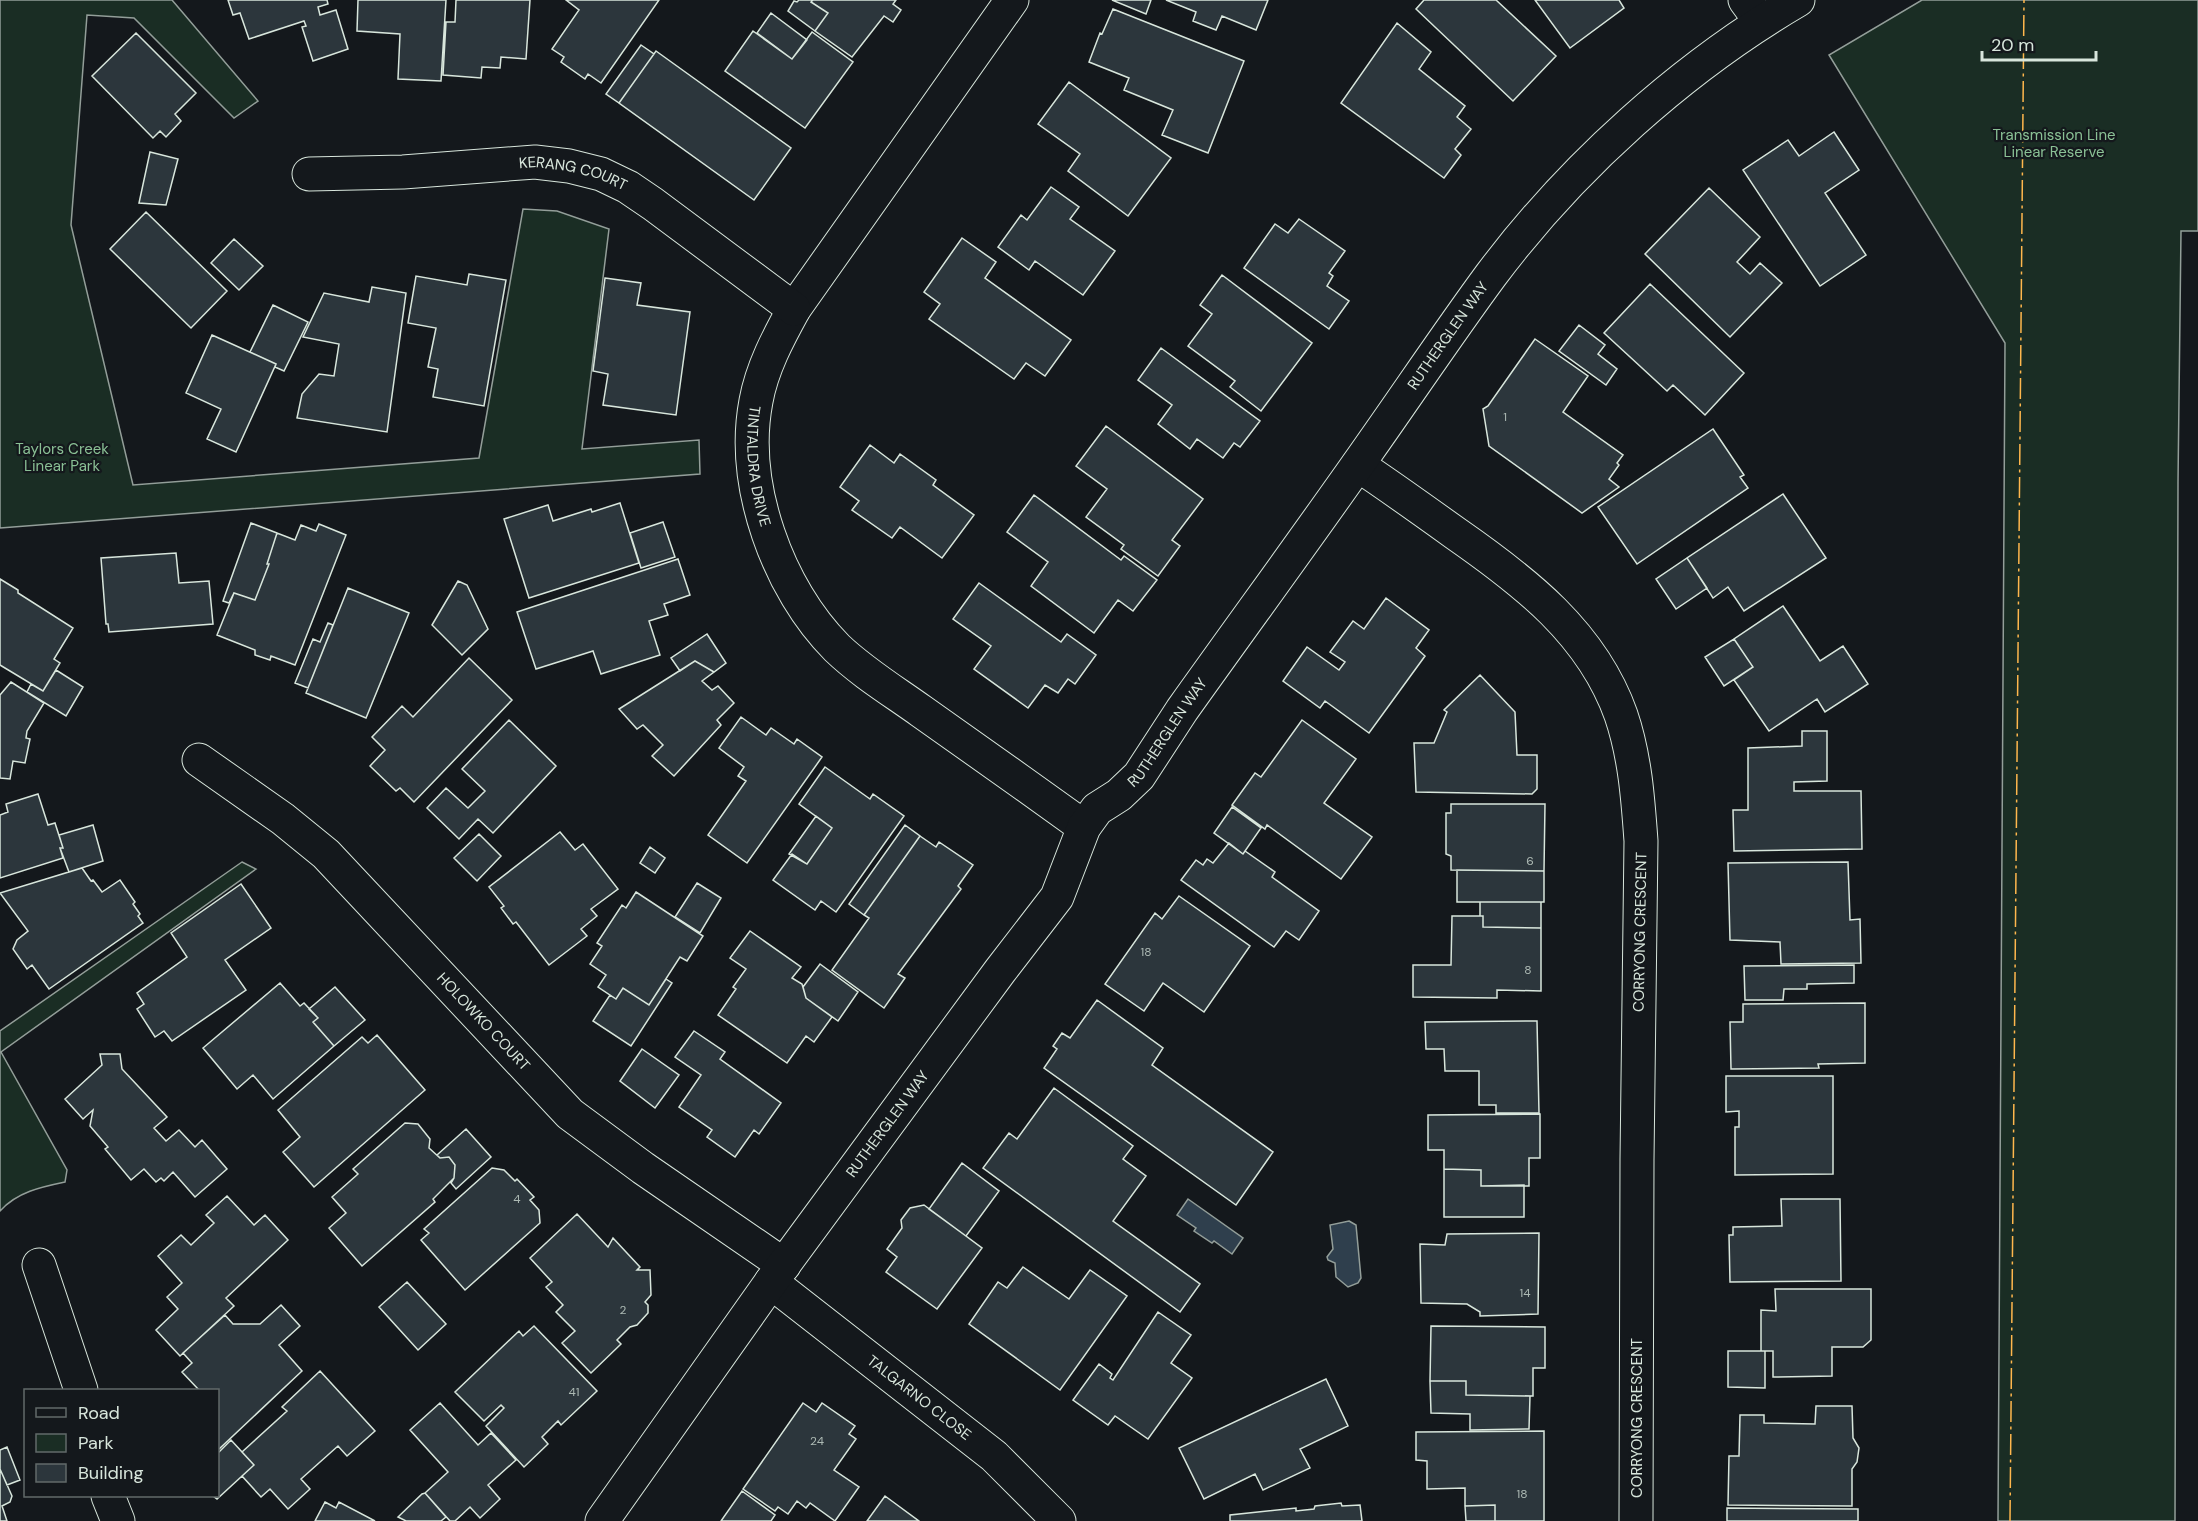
<svg xmlns="http://www.w3.org/2000/svg" width="2198" height="1521" viewBox="0 0 2198 1521" font-family="'DM Sans',sans-serif">
<rect width="100%" height="100%" fill="#14181c"/>
<path fill="#1a2d24" stroke="#939e99" stroke-width="1.5" d="M0,0H172L258,101L234,118L134,18L87,15L71,225L133,485L479,458L523,209L557,211L609,229L582,449L699,440L700,474L0,528Z
M1922,0H2198V231H2181L2178,483L2175,1521H1998L2005,343L1829,55Z
M242,862L256,869L1,1052L67,1170L65,1182C41,1187 17,1192 0,1211V1031Z"/>
<path fill="#2f3f4d" stroke="#939e99" stroke-width="1.5" d="M1188,1199L1243,1238L1232,1254L1214,1241L1212,1243L1194,1231L1196,1228L1177,1215Z
M1349,1221L1356,1225L1361,1278L1358,1283L1348,1287L1336,1277L1335,1263L1328,1260L1327,1257L1333,1249L1330,1225Z"/>
<path fill="#2c363c" stroke="#d8e6dc" stroke-width="1.5" d="M228,0H327L328,4L318,7L320,15L336,10L348,49L313,61L302,27L306,26L304,21L249,39L240,13L233,15Z
M358,0H446L441,81L398,79L400,34L357,31Z
M456,0H530L526,59L501,57L500,68L482,67L481,78L443,75L446,22H455Z
M566,0H659L601,83L588,74L585,79L561,62L564,57L552,49L579,10Z
M799,0H813L811,2L828,13L815,31L788,11L794,1L797,2Z
M813,0H896L893,4L901,10L893,22L884,16L852,57L815,31L828,13L811,2Z
M1112,0H1151L1146,14Z
M1166,0H1268L1256,30L1222,16L1216,30L1193,21L1196,12Z
M1424,0H1496L1556,56L1513,101L1416,9Z
M1535,0H1619L1624,8L1570,48Z
M1113,9L1244,61L1208,153L1162,135L1173,110L1124,90L1129,78L1089,62L1100,33L1102,34Z
M771,13L807,40L792,59L757,33Z
M1397,23L1431,52L1419,69L1465,106L1457,117L1471,129L1455,149L1461,155L1444,178L1341,103Z
M753,31L792,59L812,32L853,62L805,128L725,71Z
M136,33L196,93L175,114L181,121L166,137L160,131L153,138L92,76Z
M641,45L654,54L619,103L606,94Z
M656,51L791,148L754,200L619,103Z
M1069,82L1171,158L1128,216L1068,171L1080,154L1038,124Z
M1834,132L1859,170L1825,193L1866,255L1820,286L1743,170L1788,140L1799,156Z
M150,152L178,159L166,205L139,203Z
M1051,187L1079,207L1070,219L1115,251L1083,295L1035,261L1029,270L998,247L1021,215L1027,220Z
M1709,188L1760,237L1737,262L1750,274L1760,263L1782,283L1730,337L1645,254Z
M146,212L227,291L191,328L110,249Z
M1299,219L1345,251L1329,273L1333,276L1327,286L1349,301L1329,329L1244,268L1275,224L1288,233Z
M962,238L996,262L985,278L1071,340L1045,376L1026,363L1014,379L929,319L940,304L924,292Z
M234,239L263,266L239,290L211,263Z
M469,274L506,280L484,406L433,397L438,369L428,367L436,328L408,323L416,276L467,285Z
M1222,275L1312,343L1261,411L1230,387L1235,381L1188,346L1212,314L1200,305Z
M605,278L641,283L637,305L690,312L676,415L603,405L608,374L593,371Z
M1650,284L1744,373L1705,415L1673,385L1667,391L1604,333Z
M372,287L406,293L387,432L297,418L302,394L319,374L334,376L339,344L303,337L324,293L369,302Z
M273,305L308,322L284,371L275,367L276,364L250,352Z
M1579,325L1605,345L1598,354L1617,369L1606,385L1559,351Z
M212,335L276,364L236,452L207,439L221,409L186,393Z
M1535,339L1588,376L1563,412L1623,455L1617,463L1619,465L1609,479L1619,487L1582,513L1489,446L1483,409L1488,406Z
M1161,348L1260,421L1240,447L1234,443L1223,458L1197,439L1190,449L1158,424L1172,405L1138,380Z
M1106,426L1203,499L1172,540L1180,546L1158,576L1121,549L1124,545L1086,517L1107,489L1076,466Z
M1713,429L1744,475L1740,477L1748,488L1637,564L1598,507Z
M870,445L894,463L900,454L936,480L933,485L974,515L942,558L900,527L892,538L852,510L859,501L840,487Z
M1783,494L1826,558L1744,611L1728,587L1713,598L1687,558Z
M1034,495L1121,560L1124,556L1157,580L1133,611L1118,600L1094,633L1031,586L1048,562L1007,532Z
M620,503L639,563L529,598L504,519L548,505L553,521L591,509L592,512Z
M663,522L675,557L641,568L630,533Z
M251,523L277,533L267,564H269L255,600L234,593L229,603L223,601Z
M319,524L346,535L295,665L271,656L270,660L255,655V650L217,635L234,593L255,600L269,564H267L277,533L295,540L301,525L316,531Z
M176,553L179,583L209,581L213,624L109,632L108,624H106L101,558Z
M1687,558L1707,588L1676,609L1656,579Z
M678,559L690,595L664,604L668,615L649,621L660,655L601,674L593,651L536,669L517,612Z
M0,579L18,590V593L73,628L54,659L60,663L43,691L0,665Z
M458,581L467,585L488,629L462,655L432,625Z
M979,583L1061,642L1067,634L1096,655L1075,684L1068,679L1058,693L1045,685L1028,708L974,669L991,646L953,619Z
M348,588L409,613L366,718L306,693Z
M1386,598L1429,630L1416,648L1425,656L1369,733L1325,701L1320,708L1283,681L1307,647L1339,670L1345,662L1330,652L1353,621L1364,629Z
M1783,606L1820,661L1843,646L1868,684L1825,712L1817,699L1769,731L1734,680L1753,667L1734,639Z
M328,623L333,625L308,688L295,683L313,639L320,642Z
M707,634L726,663L714,672L695,661L680,671L671,658Z
M1734,639L1753,667L1724,686L1705,657Z
M469,658L512,700L414,802L400,788L396,791L370,766L385,750L372,737L402,706L413,717Z
M695,661L714,672L702,681L712,690L718,686L734,703L717,720L721,725L674,776L652,756L663,745L643,725L637,729L619,709Z
M56,670L83,687L66,716L27,692L31,684L43,691Z
M1480,675L1515,712L1517,755H1537V789L1532,794L1416,792L1414,743H1434L1447,712L1444,710Z
M11,682L44,703L27,731L26,738L30,739L25,763L13,761L10,779L0,778V695Z
M741,717L766,735L771,728L794,744L797,739L822,757L747,863L708,835L746,781L738,776L744,767L719,748Z
M509,720L556,766L493,833L478,819L459,839L427,808L446,788L468,808L485,791L462,769Z
M1302,720L1356,759L1324,803L1372,837L1341,879L1267,825L1265,829L1232,805L1255,773L1261,777Z
M1802,731H1827V781L1794,782V791H1861L1862,849L1734,851L1733,810H1748V748L1802,746Z
M825,767L870,799L873,794L904,816L836,912L821,901L815,910L773,880L792,854L807,864L832,828L799,804Z
M38,794L48,825L55,823L63,848H60L63,858L0,878V815L8,812L6,804Z
M1451,804H1545L1544,871L1451,870V856L1446,854V813H1451Z
M1232,807L1261,828L1243,854L1214,833Z
M816,816L832,828L807,864L789,854Z
M93,825L103,861L69,872L60,848H63L59,835Z
M905,825L920,836L864,915L849,904Z
M560,832L575,850L583,844L618,889L591,909L597,916L581,929L587,936L549,965L516,922L513,924L501,908L504,906L489,887Z
M479,834L501,856L477,881L454,858Z
M920,836L936,847L939,842L973,865L958,886L961,889L898,974L905,978L884,1008L832,970L869,918L864,915Z
M1229,843L1243,854L1245,851L1275,872L1272,877L1319,911L1299,940L1286,931L1274,947L1181,880L1196,860L1203,865L1207,859L1213,863Z
M650,847L665,858L655,873L640,863Z
M1848,862L1850,920L1860,919L1861,963L1781,964L1780,942L1730,940L1728,863Z
M82,868L91,881L93,880L102,892L120,880L135,902L133,904L140,914L138,916L143,923L49,989L32,965L27,969L13,949L17,940L28,931L0,893Z
M1457,870L1544,871V902H1457Z
M697,883L721,898L700,933L675,917Z
M241,884L271,928L225,960L246,990L172,1041L164,1031L155,1037L137,1009L144,1004L137,993L187,957L171,933Z
M636,892L703,936L687,961L680,957L649,1005L623,988L616,999L598,987L606,975L590,964L602,946L597,943L622,905L626,908Z
M1179,896L1250,946L1204,1012L1163,983L1144,1011L1105,984L1155,913L1162,919Z
M1480,902H1541V928L1483,927V916H1480Z
M1452,916H1483V927L1541,928V991L1497,990V998L1413,997V965H1451Z
M750,931L801,967L792,978L802,984L806,998L832,1017L814,1042L806,1036L787,1063L718,1015L736,989L733,987L746,969L730,958Z
M820,964L858,992L838,1021L806,998L803,987Z
M1854,965V983L1807,984V989H1784L1783,1000H1745L1744,966Z
M666,979L672,983L631,1046L593,1021L610,995L616,999L623,988L649,1005Z
M280,983L300,1006L304,1003L318,1018L313,1022L334,1046L273,1099L253,1075L237,1089L203,1048Z
M335,987L365,1020L334,1046L313,1022L318,1018L309,1009Z
M1097,1000L1163,1048L1152,1065L1273,1152L1236,1205L1044,1068L1057,1049L1053,1046L1062,1033L1070,1038Z
M1865,1003V1063L1818,1064L1819,1068L1731,1069L1730,1022H1743V1004Z
M1537,1021L1539,1113H1496V1105H1479V1071H1445L1444,1049H1426L1425,1022Z
M694,1031L725,1052L720,1059L781,1103L759,1134L754,1130L735,1157L707,1137L712,1130L679,1107L701,1075L675,1057Z
M377,1035L425,1090L314,1187L283,1152L300,1137L278,1110L362,1037L368,1043Z
M642,1049L679,1075L655,1108L620,1081Z
M100,1054H120L122,1069L167,1117L154,1128L166,1141L179,1130L195,1147L202,1140L227,1169L195,1197L173,1172L164,1181L161,1178L156,1182L144,1169L131,1180L105,1149L108,1147L90,1126L93,1110L83,1119L65,1099L102,1065Z
M1726,1076H1833V1174L1735,1175V1127H1739V1111L1726,1112Z
M1054,1088L1133,1146L1123,1159L1146,1176L1113,1221L1200,1284L1180,1312L983,1168L1009,1133L1017,1139Z
M1540,1114V1158H1529V1186H1481V1170L1444,1169V1150H1428V1115Z
M405,1123L418,1124L430,1139L429,1148L440,1158L449,1157L455,1165L454,1178L433,1199L435,1202L362,1266L329,1228L346,1213L332,1197L358,1174L353,1169Z
M466,1129L491,1157L456,1189L451,1183L454,1178L455,1165L449,1157L440,1158L437,1155Z
M962,1163L999,1191L966,1236L929,1209Z
M492,1168L504,1170L515,1181L517,1179L534,1197L530,1200L539,1210L540,1223L465,1290L421,1240L429,1233L424,1229Z
M1444,1169L1481,1170V1186L1524,1185V1217H1444Z
M227,1196L254,1225L265,1215L288,1240L226,1298L234,1306L180,1356L156,1330L178,1309L167,1297L182,1283L158,1256L181,1235L191,1245L214,1223L206,1215Z
M1781,1199H1840L1841,1281L1730,1282L1729,1235H1733V1227L1782,1226Z
M924,1205L982,1248L937,1309L886,1272L897,1257L887,1249L902,1228L901,1220L910,1208Z
M577,1214L608,1247L613,1238L640,1267L637,1270H650L651,1295L645,1302L648,1305V1313L637,1325L630,1327L617,1340L621,1344L591,1373L562,1343L575,1331L556,1312L563,1305L546,1287L552,1282L530,1258Z
M1539,1233L1538,1314L1480,1316V1312L1467,1304L1421,1303L1420,1244L1445,1245L1447,1234Z
M1023,1267L1069,1299L1090,1270L1127,1296L1060,1390L969,1324L998,1282L1007,1288Z
M407,1282L446,1324L418,1350L379,1307Z
M1775,1289H1871V1340L1863,1347H1832V1376L1773,1377V1351H1761V1310L1776,1311Z
M281,1305L300,1326L279,1345L302,1371L218,1450V1390H199L182,1372L192,1363L183,1353L225,1315L233,1324H260Z
M1158,1312L1191,1335L1171,1363L1192,1378L1148,1439L1115,1416L1108,1425L1073,1400L1099,1364L1112,1374L1110,1378L1113,1380Z
M534,1326L597,1391L561,1425L558,1421L542,1437L548,1444L524,1467L486,1426L504,1408L501,1405L484,1421L455,1392L519,1331L523,1336Z
M1431,1326L1545,1327V1368H1533V1396L1466,1395V1381H1430Z
M1728,1351H1765V1388L1728,1387Z
M320,1371L375,1431L347,1456L338,1446L301,1479L310,1489L288,1509L270,1489L261,1497L242,1476L254,1465L242,1452L287,1411L282,1407Z
M1326,1379L1348,1426L1300,1449L1310,1468L1263,1490L1255,1474L1204,1499L1179,1448Z
M1430,1381H1466V1395L1530,1396L1529,1429L1470,1430V1414L1431,1413Z
M440,1403L478,1445L491,1433L516,1460L488,1485L500,1499L480,1518L470,1507L455,1521H450L425,1493L448,1472L410,1430Z
M803,1403L816,1412L822,1403L855,1426L849,1434L856,1439L834,1470L859,1487L835,1521L810,1503L806,1508L797,1501L788,1514L778,1507L775,1511L743,1489Z
M1816,1406H1852L1853,1438L1859,1448L1857,1462L1852,1469V1506L1728,1505L1729,1456H1739L1740,1415H1764V1423L1815,1424Z
M1544,1431V1521H1495V1505L1465,1506V1488L1427,1489V1461L1416,1460V1432Z
M231,1440L254,1465L217,1499L213,1496H218V1453Z
M7,1447L20,1480L7,1485L0,1469V1450Z
M0,1469L12,1496L10,1502L2,1506L7,1521H0Z
M742,1491L775,1515L771,1521H721Z
M425,1493L446,1517L441,1521H406L398,1517L422,1494Z
M885,1496L919,1521H867Z
M325,1502L336,1508L339,1502L375,1521H315Z
M1341,1503L1342,1506L1360,1505L1362,1521H1230V1515L1296,1508V1511L1314,1509L1315,1506Z
M1495,1505V1521H1466L1465,1506Z
M1727,1508L1858,1509V1521H1727Z"/>
<g fill="none" stroke-linecap="round" stroke-linejoin="round">
<defs>
<g id="street">
<path id="s1" d="M1012,0L794,309C778,338 762,368 756,401C740,485 778,589 837,648C862,672 893,691 921,711C975,749 1030,788 1084,827"/>
<path d="M1745,0L1761,22"/>
<path id="s2" d="M309,174L403,172L535,162L569,166L601,174L628,187L653,204L794,309"/>
<path d="M1358,465C1391,487 1423,510 1455,533C1524,581 1592,633 1621,715C1635,756 1638,799 1641,841L1637,1160L1636,1521"/>
<path id="s3" d="M199,760L283,819L326,854L570,1114L643,1168L784,1265"/>
<path d="M39,1265L81,1390"/>
<path id="s4" d="M771,1282L994,1456L1059,1521"/>
<path d="M108,1496L118,1521"/>
</g>
<g id="secondary">
<path id="s5" d="M602,1521L771,1282L1000,971L1057,897L1084,827L1097,809L1119,795L1139,776L1182,710C1244,623 1307,537 1368,450C1409,392 1449,332 1491,275C1572,167 1682,68 1798,0"/>
</g>
</defs>
<use href="#street" stroke="#d8e6dc" stroke-width="35"/>
<use href="#secondary" stroke="#d8e6dc" stroke-width="35"/>
<use href="#street" stroke="#14181c" stroke-width="33"/>
<use href="#secondary" stroke="#14181c" stroke-width="33"/>
<path stroke="#ffb74d" stroke-width="1.5" stroke-dasharray="21 4.5 3 4.5" stroke-linecap="butt" d="M2010,1521L2024,0"/>
</g>
<g text-anchor="middle" stroke-width="4.5" stroke-linejoin="round" paint-order="stroke">
<g font-size="12" fill="#adbab4">
<text x="1505" y="421">1</text>
<text x="1530" y="865">6</text>
<text x="1146" y="956">18</text>
<text x="1528" y="974">8</text>
<text x="517" y="1203">4</text>
<text x="1525" y="1297">14</text>
<text x="623" y="1314">2</text>
<text x="574" y="1396">41</text>
<text x="817" y="1445">24</text>
<text x="1522" y="1498">18</text>
</g>
<g font-size="15" fill="#8ac095" stroke="#14181c">
<text x="2054" y="140">Transmission Line<tspan x="2054" dy="17">Linear Reserve</tspan></text>
<text x="62" y="454">Taylors Creek<tspan x="62" dy="17">Linear Park</tspan></text>
</g>
<g font-size="15" fill="#d8e6dc" stroke="#14181c">
<text dy="5" stroke="none"><textPath href="#s2" startOffset="266">KERANG COURT</textPath></text>
<text dy="5" stroke="none"><textPath href="#s5" startOffset="1461">RUTHERGLEN WAY</textPath></text>
<text dy="5" stroke="none"><textPath href="#s1" startOffset="544">TINTALDRA DRIVE</textPath></text>
<text dy="5" stroke="none"><textPath href="#s5" startOffset="975">RUTHERGLEN WAY</textPath></text>
<text transform="translate(1640 932) rotate(-89)" y="5">CORRYONG CRESCENT</text>
<text dy="5" stroke="none"><textPath href="#s3" startOffset="388">HOLOWKO COURT</textPath></text>
<text dy="5" stroke="none"><textPath href="#s5" startOffset="489">RUTHERGLEN WAY</textPath></text>
<text dy="5" stroke="none"><textPath href="#s4" startOffset="188">TALGARNO CLOSE</textPath></text>
<text transform="translate(1637 1418) rotate(-90)" y="5">CORRYONG CRESCENT</text>
</g>
</g>
<rect x="24" y="1389" width="195" height="108" fill="#14181c" stroke="#626a69" stroke-width="1.5"/>
<rect x="36" y="1408" width="30" height="9" fill="#14181c" stroke="#626a69" stroke-width="1.5"/>
<text x="78" y="1419" font-size="18" fill="#d8e6dc">Road</text>
<rect x="36" y="1434" width="30" height="18" fill="#1a2d24" stroke="#626a69" stroke-width="1.5"/>
<text x="78" y="1449" font-size="18" fill="#d8e6dc">Park</text>
<rect x="36" y="1464" width="30" height="18" fill="#2c363c" stroke="#626a69" stroke-width="1.5"/>
<text x="78" y="1479" font-size="18" fill="#d8e6dc">Building</text>
<path d="M1982 51v9h114v-9" fill="none" stroke="#d8e6dc" stroke-width="3"/>
<text x="1991" y="51" font-size="18" fill="#d8e6dc" stroke="#14181c" stroke-width="4.5" paint-order="stroke">20 m</text>
</svg>
